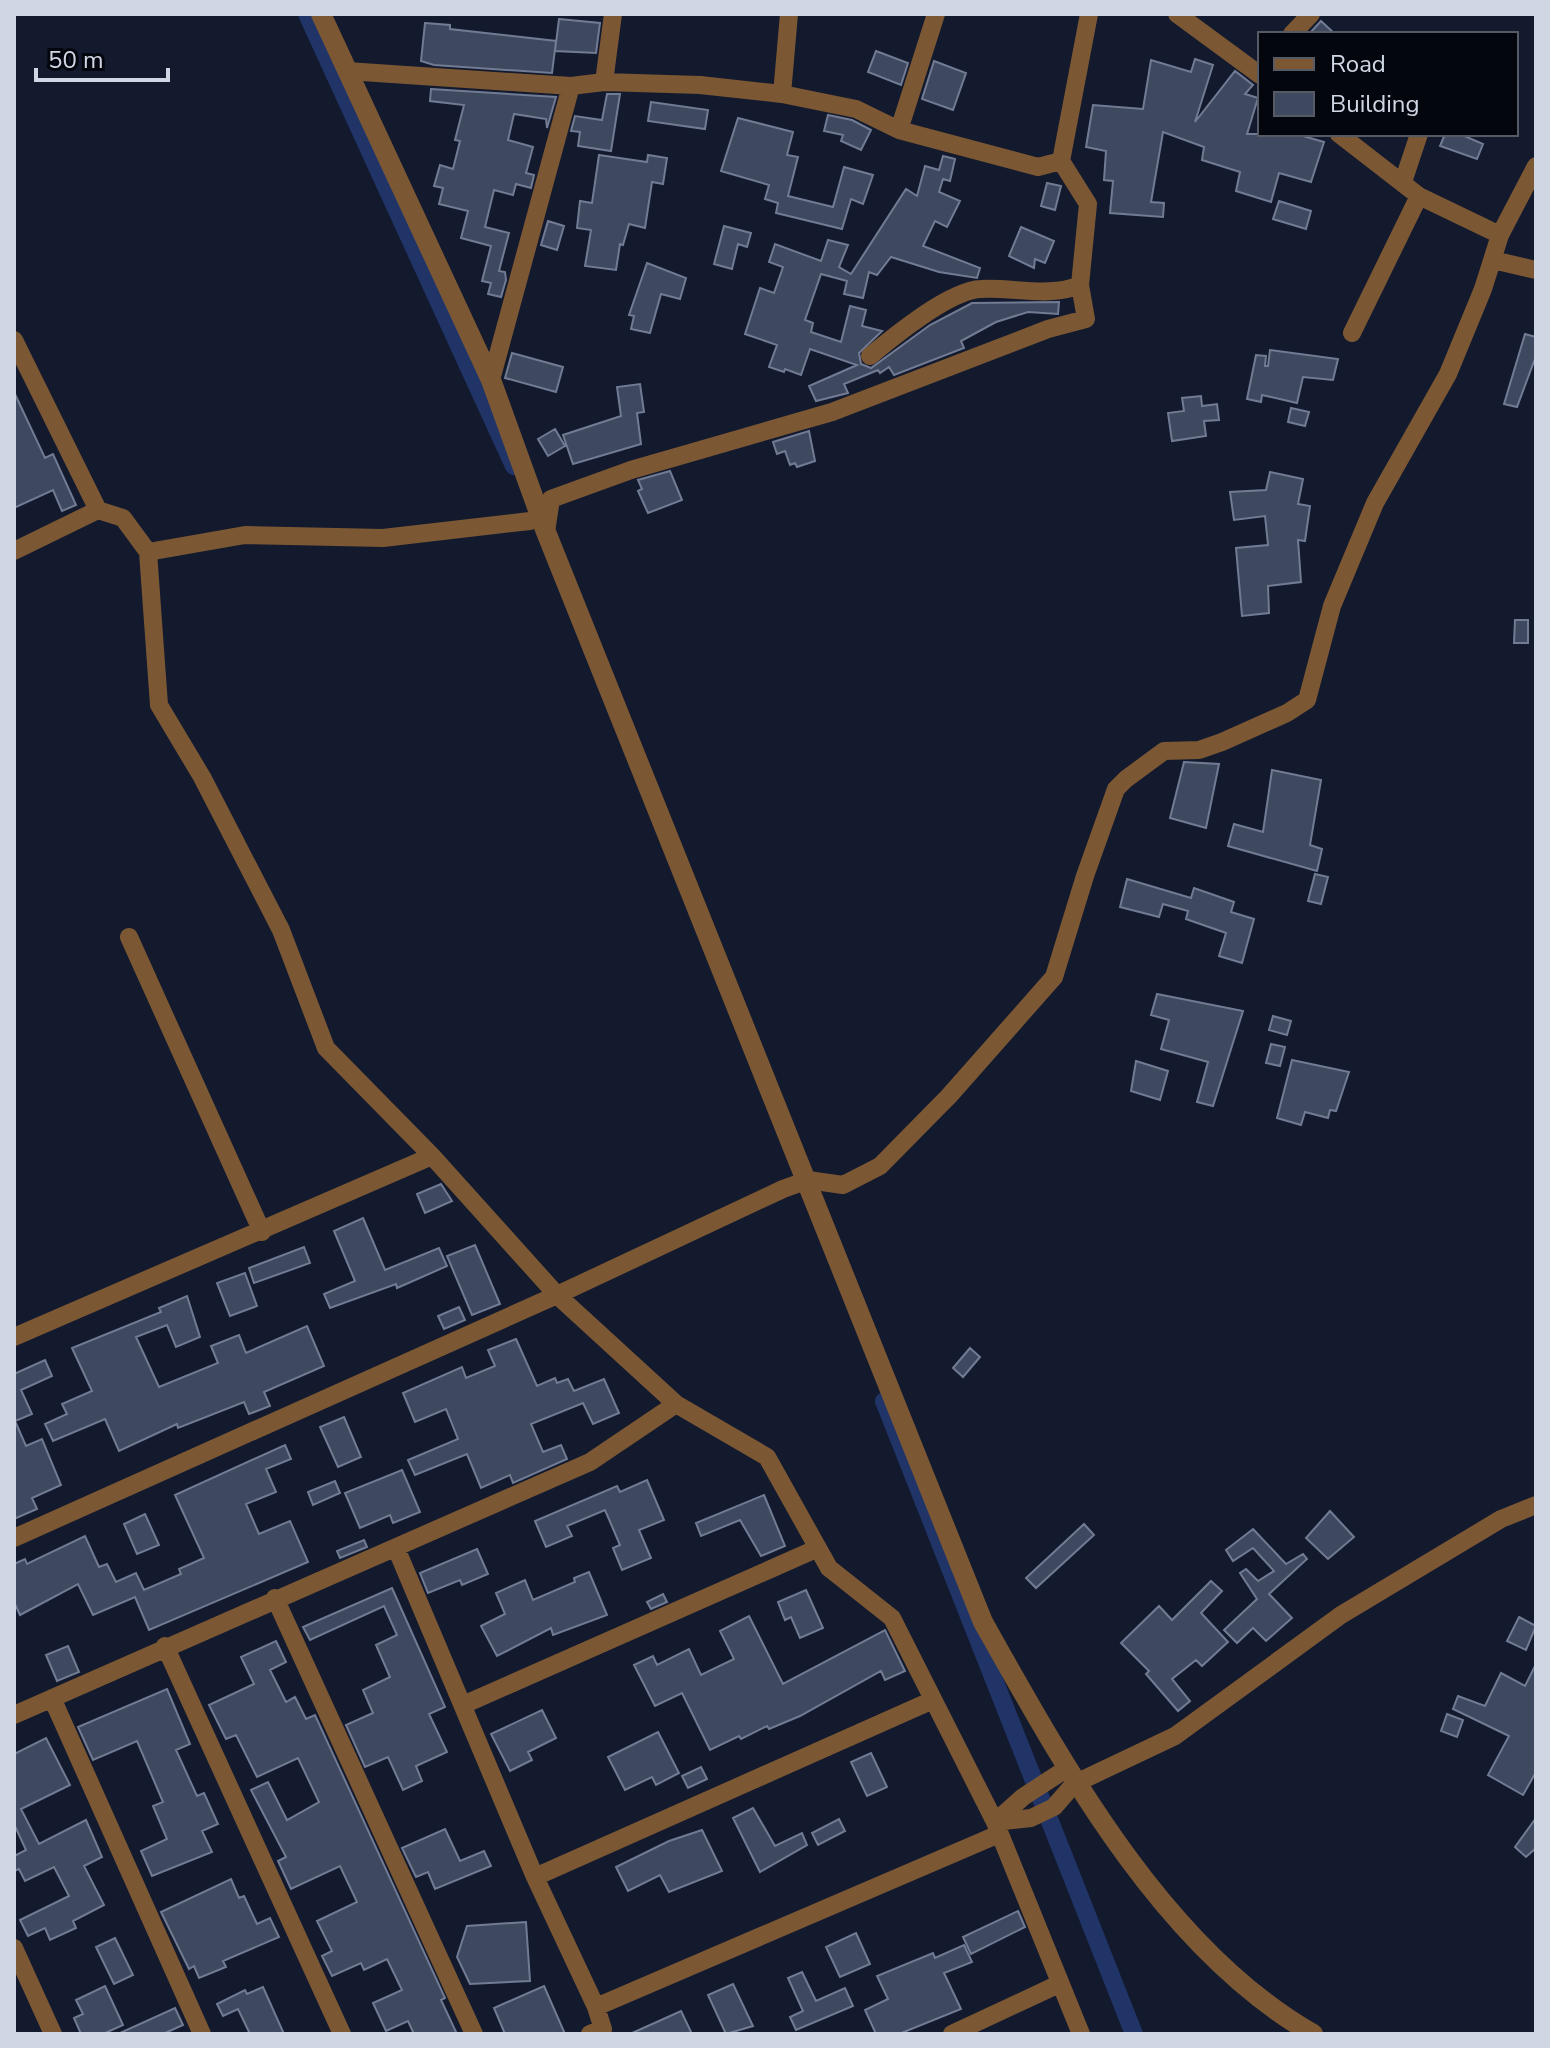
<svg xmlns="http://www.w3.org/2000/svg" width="1550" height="2048" viewBox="0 0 1550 2048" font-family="'Nunito Sans',sans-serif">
<rect width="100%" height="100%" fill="#131a2e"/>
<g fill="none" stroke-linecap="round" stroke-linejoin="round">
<path stroke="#213468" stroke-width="18" d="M307,14L514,466
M884,1401L1134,2034"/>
</g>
<path fill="#3e485e" stroke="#717b94" stroke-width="2" d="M559,19L600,23L596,53L555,51Z
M1321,21L1335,34H1309Z
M425,23L450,25V29L556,41L552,73L434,65L421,61Z
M876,51L908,63L901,85L868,72Z
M1195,59L1213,65L1195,122L1235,71L1253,85L1245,94L1258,98L1247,134H1296L1324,142L1311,182L1279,173L1271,202L1236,191L1240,172L1202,160L1204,147L1163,132L1151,202L1164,203L1163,217L1110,213L1113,181L1104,180L1106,151L1086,147L1093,105L1143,109L1151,60L1191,72Z
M934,61L966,73L953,110L922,99Z
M431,89L556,97L547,128L546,119L514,114L508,140L533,147L526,173L534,175L531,188L516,184L513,195L494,190L485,227L509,233L499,271L505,272L506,280L501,297L488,294L491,283L482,281L491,246L461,238L468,211L439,204L443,188L434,186L440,165L453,169L460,141L455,140L464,105L430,101Z
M607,94H620L611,151L578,146L580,132L571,131L575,116L602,120Z
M651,102L708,110L705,129L648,121Z
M828,115L852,120L871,130L861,150L841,141L843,135L824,131Z
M738,118L793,132L787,155L798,157L788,196L833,207L844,167L873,175L863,204L851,199L842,229L776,213L778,203L765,199L769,185L721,171Z
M1445,134H1460L1483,144L1477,159L1440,146Z
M599,155L647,162L648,155L667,158L663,184L652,182L645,228L629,224L623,245L620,244L616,270L585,266L591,230L577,228L580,201L592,203Z
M943,156L955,159L950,181L943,179L939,192L960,201L947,227L935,221L923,246L980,268L977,278L939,272L891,257L877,275L869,272L863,298L844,294L847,281L821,274L805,320L813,323L811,332L841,342L850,306L866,310L862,326L882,331L859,353L861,364L871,368L930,325L972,303L1059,302L1058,314L1028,312L996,322L961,341L964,348L894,375L889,367L880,373L878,370L844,384L848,393L816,401L809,386L857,365L810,349L801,375L785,369L784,372L769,367L777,345L745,334L760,288L774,293L783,267L769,262L775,244L821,261L828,240L848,245L839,267L851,274L906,189L917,196L925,166L939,170Z
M1047,183L1061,186L1055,210L1041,206Z
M1279,201L1311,211L1306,229L1273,219Z
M548,221L564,226L557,250L541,245Z
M724,226L751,233L747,247L738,244L732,269L714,264Z
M1021,227L1054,241L1045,263L1035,259L1034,268L1009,256Z
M647,263L686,278L680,299L661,294L650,333L631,329L634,316L629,315Z
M1525,334L1536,337V356L1517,407L1504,404Z
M1270,350L1338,359L1333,380L1303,377L1297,403L1262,395L1261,402L1247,399L1256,355L1266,356L1265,366H1268Z
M512,353L563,367L556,392L505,378Z
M640,384L644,412L637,413L641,444L573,464L563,435L621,416L617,387Z
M14,392L45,458L53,454L76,505L62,511L53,490L14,508Z
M1201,396L1202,406L1217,404L1219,420L1204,421L1206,436L1172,441L1168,413L1184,411L1182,398Z
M1291,408L1309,412L1305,426L1288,422Z
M555,429L565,446L548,456L538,439Z
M809,431L815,461L797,467L795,463L790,465L785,451L777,454L773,442Z
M670,471L682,500L648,513L638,491L642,489L638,480Z
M1270,472L1303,479L1298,504L1310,506L1305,541L1298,540L1301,582L1268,586L1269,613L1242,616L1236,548L1268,545L1265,516L1234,520L1230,492L1266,490Z
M1515,620H1528V643H1514Z
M1184,762L1219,764L1206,828L1170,818Z
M1272,770L1321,780L1310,845L1322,849L1317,871L1228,846L1234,824L1263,832Z
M1315,874L1328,877L1321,904L1308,901Z
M1127,879L1191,898L1194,888L1234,902L1231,912L1254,919L1242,963L1219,956L1226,933L1186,919L1188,911L1163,904L1159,917L1120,907Z
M1157,994L1243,1011L1213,1106L1197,1102L1208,1062L1161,1049L1169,1020L1151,1015Z
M1273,1016L1291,1021L1287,1035L1269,1030Z
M1271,1044L1285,1047L1280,1066L1266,1063Z
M1292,1060L1349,1072L1336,1111L1330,1110L1328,1118L1305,1112L1301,1125L1277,1118Z
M1136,1061L1168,1071L1160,1100L1131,1091Z
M441,1184L452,1201L425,1213L417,1194Z
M363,1218L385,1270L439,1248L447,1266L397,1288L396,1284L330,1308L324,1294L355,1281L334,1231Z
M475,1245L500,1304L472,1315L447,1256Z
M304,1247L310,1263L254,1283L249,1268Z
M245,1273L257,1306L230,1316L217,1283Z
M187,1296L200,1337L176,1347L167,1325L136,1337L159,1387L218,1363L211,1346L239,1335L246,1353L307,1326L324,1366L264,1392L270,1406L249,1414L244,1402L178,1428L177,1424L119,1451L105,1419L53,1441L45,1424L67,1414L62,1404L92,1391L72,1348L161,1312L159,1308Z
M459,1307L465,1320L444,1329L438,1316Z
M516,1339L537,1386L555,1378L557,1383L568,1379L574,1391L604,1379L619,1413L593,1424L583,1403L531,1424L543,1452L561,1445L567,1459L513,1483L510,1475L481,1488L467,1454L415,1475L408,1460L458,1439L446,1409L415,1422L403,1393L462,1367L466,1378L495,1366L488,1350Z
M970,1348L980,1357L963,1377L953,1368Z
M45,1360L52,1376L21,1390L32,1414L15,1421L26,1446L42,1439L61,1485L32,1498L37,1509L14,1519V1374Z
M344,1417L361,1457L338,1467L320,1427Z
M285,1445L291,1459L266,1469L276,1492L246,1504L259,1534L290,1521L308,1562L149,1630L135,1597L93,1615L78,1584L20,1615L14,1602V1564L25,1559L27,1564L85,1536L99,1567L107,1564L116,1582L136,1573L144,1590L181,1574L179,1569L204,1558L175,1495Z
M402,1470L420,1512L393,1523L390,1515L360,1528L345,1493Z
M647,1480L664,1520L639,1530L651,1558L622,1570L613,1548L620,1545L605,1510L567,1526L572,1536L546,1547L535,1521L617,1486L620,1492Z
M335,1481L340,1493L313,1505L308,1492Z
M764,1495L785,1546L761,1556L740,1520L701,1536L696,1523Z
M1330,1511L1354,1537L1328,1559L1306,1538Z
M145,1514L159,1545L137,1554L124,1524Z
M1084,1524L1094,1535L1036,1588L1026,1578Z
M1253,1529L1286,1564L1303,1554L1307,1559L1269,1594L1292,1618L1266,1641L1253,1628L1237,1643L1224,1630L1257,1599L1240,1573L1246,1569L1258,1581L1274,1571L1253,1548L1233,1561L1226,1550Z
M364,1540L367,1547L340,1558L337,1551Z
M477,1549L488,1574L462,1585L460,1580L428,1593L420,1573Z
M589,1572L607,1615L553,1635L551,1628L497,1656L481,1626L505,1614L496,1593L525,1580L533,1600L575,1582L574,1578Z
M1211,1581L1222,1591L1201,1613L1228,1642L1202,1666L1196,1660L1172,1679L1190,1701L1178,1711L1146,1674L1149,1671L1121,1643L1159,1606L1172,1620Z
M392,1588L445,1707L429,1714L447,1752L416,1766L422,1781L403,1790L388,1757L365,1767L346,1725L373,1713L363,1690L390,1677L376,1645L397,1635L384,1606L310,1640L303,1627Z
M806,1590L823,1628L800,1638L791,1617L785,1620L778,1602Z
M663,1594L667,1602L651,1609L647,1602Z
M749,1616L783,1684L885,1630L905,1671L885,1680L881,1671L800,1716L769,1729L767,1726L741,1739L739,1736L710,1750L682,1693L655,1706L634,1665L653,1656L657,1665L689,1649L701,1675L734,1659L720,1631Z
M1519,1617L1536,1626L1526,1650L1507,1641Z
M276,1641L286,1662L270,1670L286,1702L295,1697L306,1719L315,1715L445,1998L441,2000L457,2034H414L408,2021L386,2031L373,2003L402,1990L387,1959L364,1970L361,1963L332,1976L322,1956L332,1951L317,1921L357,1902L340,1866L291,1889L278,1861L286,1857L251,1790L268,1782L287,1820L319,1802L298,1758L257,1777L236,1735L226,1739L209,1705L254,1684L241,1657Z
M68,1646L79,1672L57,1681L46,1655Z
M1536,1664V1772L1523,1795L1488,1775L1509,1736L1453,1709L1458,1696L1485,1706L1501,1673L1525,1686Z
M167,1689L190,1744L176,1750L197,1796L204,1793L218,1824L202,1831L212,1852L152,1876L141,1851L167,1839L153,1806L163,1802L137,1741L93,1760L78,1727Z
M542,1710L556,1738L528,1752L532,1760L510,1771L491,1734Z
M1447,1714L1463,1720L1457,1737L1441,1731Z
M658,1732L679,1773L656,1785L652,1777L625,1790L608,1757Z
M46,1738L70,1785L21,1809L39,1844L86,1820L102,1857L84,1866L104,1905L73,1921L76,1928L50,1940L45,1928L28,1936L20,1920L69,1896L54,1867L25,1881L19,1869L14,1871V1856L26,1850L14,1824V1754Z
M871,1753L887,1787L867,1796L851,1762Z
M701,1767L707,1779L688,1788L682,1776Z
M753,1808L775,1846L802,1833L807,1845L760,1872L733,1818Z
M1536,1818V1848L1526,1857L1515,1847Z
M839,1819L845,1831L818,1845L812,1833Z
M445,1829L460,1861L484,1851L491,1866L435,1889L428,1872L416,1877L402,1848Z
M702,1830L722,1871L669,1892L660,1875L628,1891L616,1867L669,1841Z
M231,1879L239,1898L244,1896L257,1924L270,1918L279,1937L223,1961L226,1967L199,1978L194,1966L189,1969L161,1912Z
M1018,1911L1025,1927L971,1954L963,1937Z
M526,1922L530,1981L470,1984L457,1957L467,1926Z
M856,1933L870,1964L840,1977L826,1947Z
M115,1938L133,1975L114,1984L96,1947Z
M964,1945L972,1962L944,1973L961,2009L899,2034H876L865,2010L888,1999L877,1976L933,1953L935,1958Z
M802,1972L816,2001L845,1988L853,2006L796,2030L790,2017L803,2011L788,1978Z
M733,1984L753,2026L726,2034L708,1995Z
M105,1986L123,2025L103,2034H81L74,2018L83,2014L76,2000Z
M544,1986L565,2034H505L494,2008Z
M263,1987L284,2034H250L238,2009L223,2016L217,2004L245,1990L247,1994Z
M175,2008L183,2025L163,2034H118Z
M681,2011L692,2034H630L659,2021Z"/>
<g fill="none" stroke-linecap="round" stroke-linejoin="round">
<path stroke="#7b5734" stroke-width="18" d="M1177,14L1260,75
M1292,34L1311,14
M347,71L571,86
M604,82L613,14
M782,94L789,14
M899,130L936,14
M1339,134L1419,196L1500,235
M1403,182L1419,134
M1493,260L1536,270
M1352,333L1419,196
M14,340L98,510L123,518L148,552L159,705L202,777L281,930L326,1048L432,1156L557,1295L676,1404L767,1457L829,1568L892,1618L995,1822L1081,2034
M870,356C894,336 950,290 981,289C1014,287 1049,298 1080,285
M491,380L571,86L604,82L700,85L782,94L856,109L899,130L1038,167L1061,161
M546,532L551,499L631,470L832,412L1048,329L1086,319L1080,285L1088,204L1061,161L1089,14
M14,551L98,510
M148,552L245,535L383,538L530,521
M129,937L262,1232
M14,1337L432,1156
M14,1538L557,1295L783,1189L808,1180L843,1185L880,1166L949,1096L1054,977L1085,876L1116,789L1126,779L1164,751L1199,750L1222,742L1287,713L1307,700L1332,606L1375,503L1448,374L1483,289L1500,235L1536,166
M396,1548L535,1877L596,2007L603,2029L590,2034
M275,1598L474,2034
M165,1646L342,2034
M52,1698L202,2034
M463,1705L816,1549
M14,1715L590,1462L676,1404
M995,1822L1031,1818L1054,1807L1074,1784L1175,1736L1341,1615L1501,1519L1536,1505
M995,1822L1023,1797L1066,1769
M535,1877L933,1700
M14,1948L53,2034
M596,2007L999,1834
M952,2034L1059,1984"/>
<path stroke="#7b5734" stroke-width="20" d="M321,14L491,380L546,532L983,1622C1065,1768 1164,1949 1313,2034"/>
</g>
<rect width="1550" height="2048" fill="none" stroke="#d0d7e4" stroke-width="32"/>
<rect x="1258" y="32" width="260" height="104" fill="#04060e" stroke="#565a64" stroke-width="2"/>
<rect x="1274" y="58" width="40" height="12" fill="#7b5734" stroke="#565a64" stroke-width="2"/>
<text x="1330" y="72" font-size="24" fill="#d0d7e4">Road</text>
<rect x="1274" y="92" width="40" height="24" fill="#3e485e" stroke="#565a64" stroke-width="2"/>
<text x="1330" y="112" font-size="24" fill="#d0d7e4">Building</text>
<path d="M36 68v12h132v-12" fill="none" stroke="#d0d7e4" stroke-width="4"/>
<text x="48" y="68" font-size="24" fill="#d0d7e4" stroke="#04060e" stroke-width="6" paint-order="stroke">50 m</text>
</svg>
